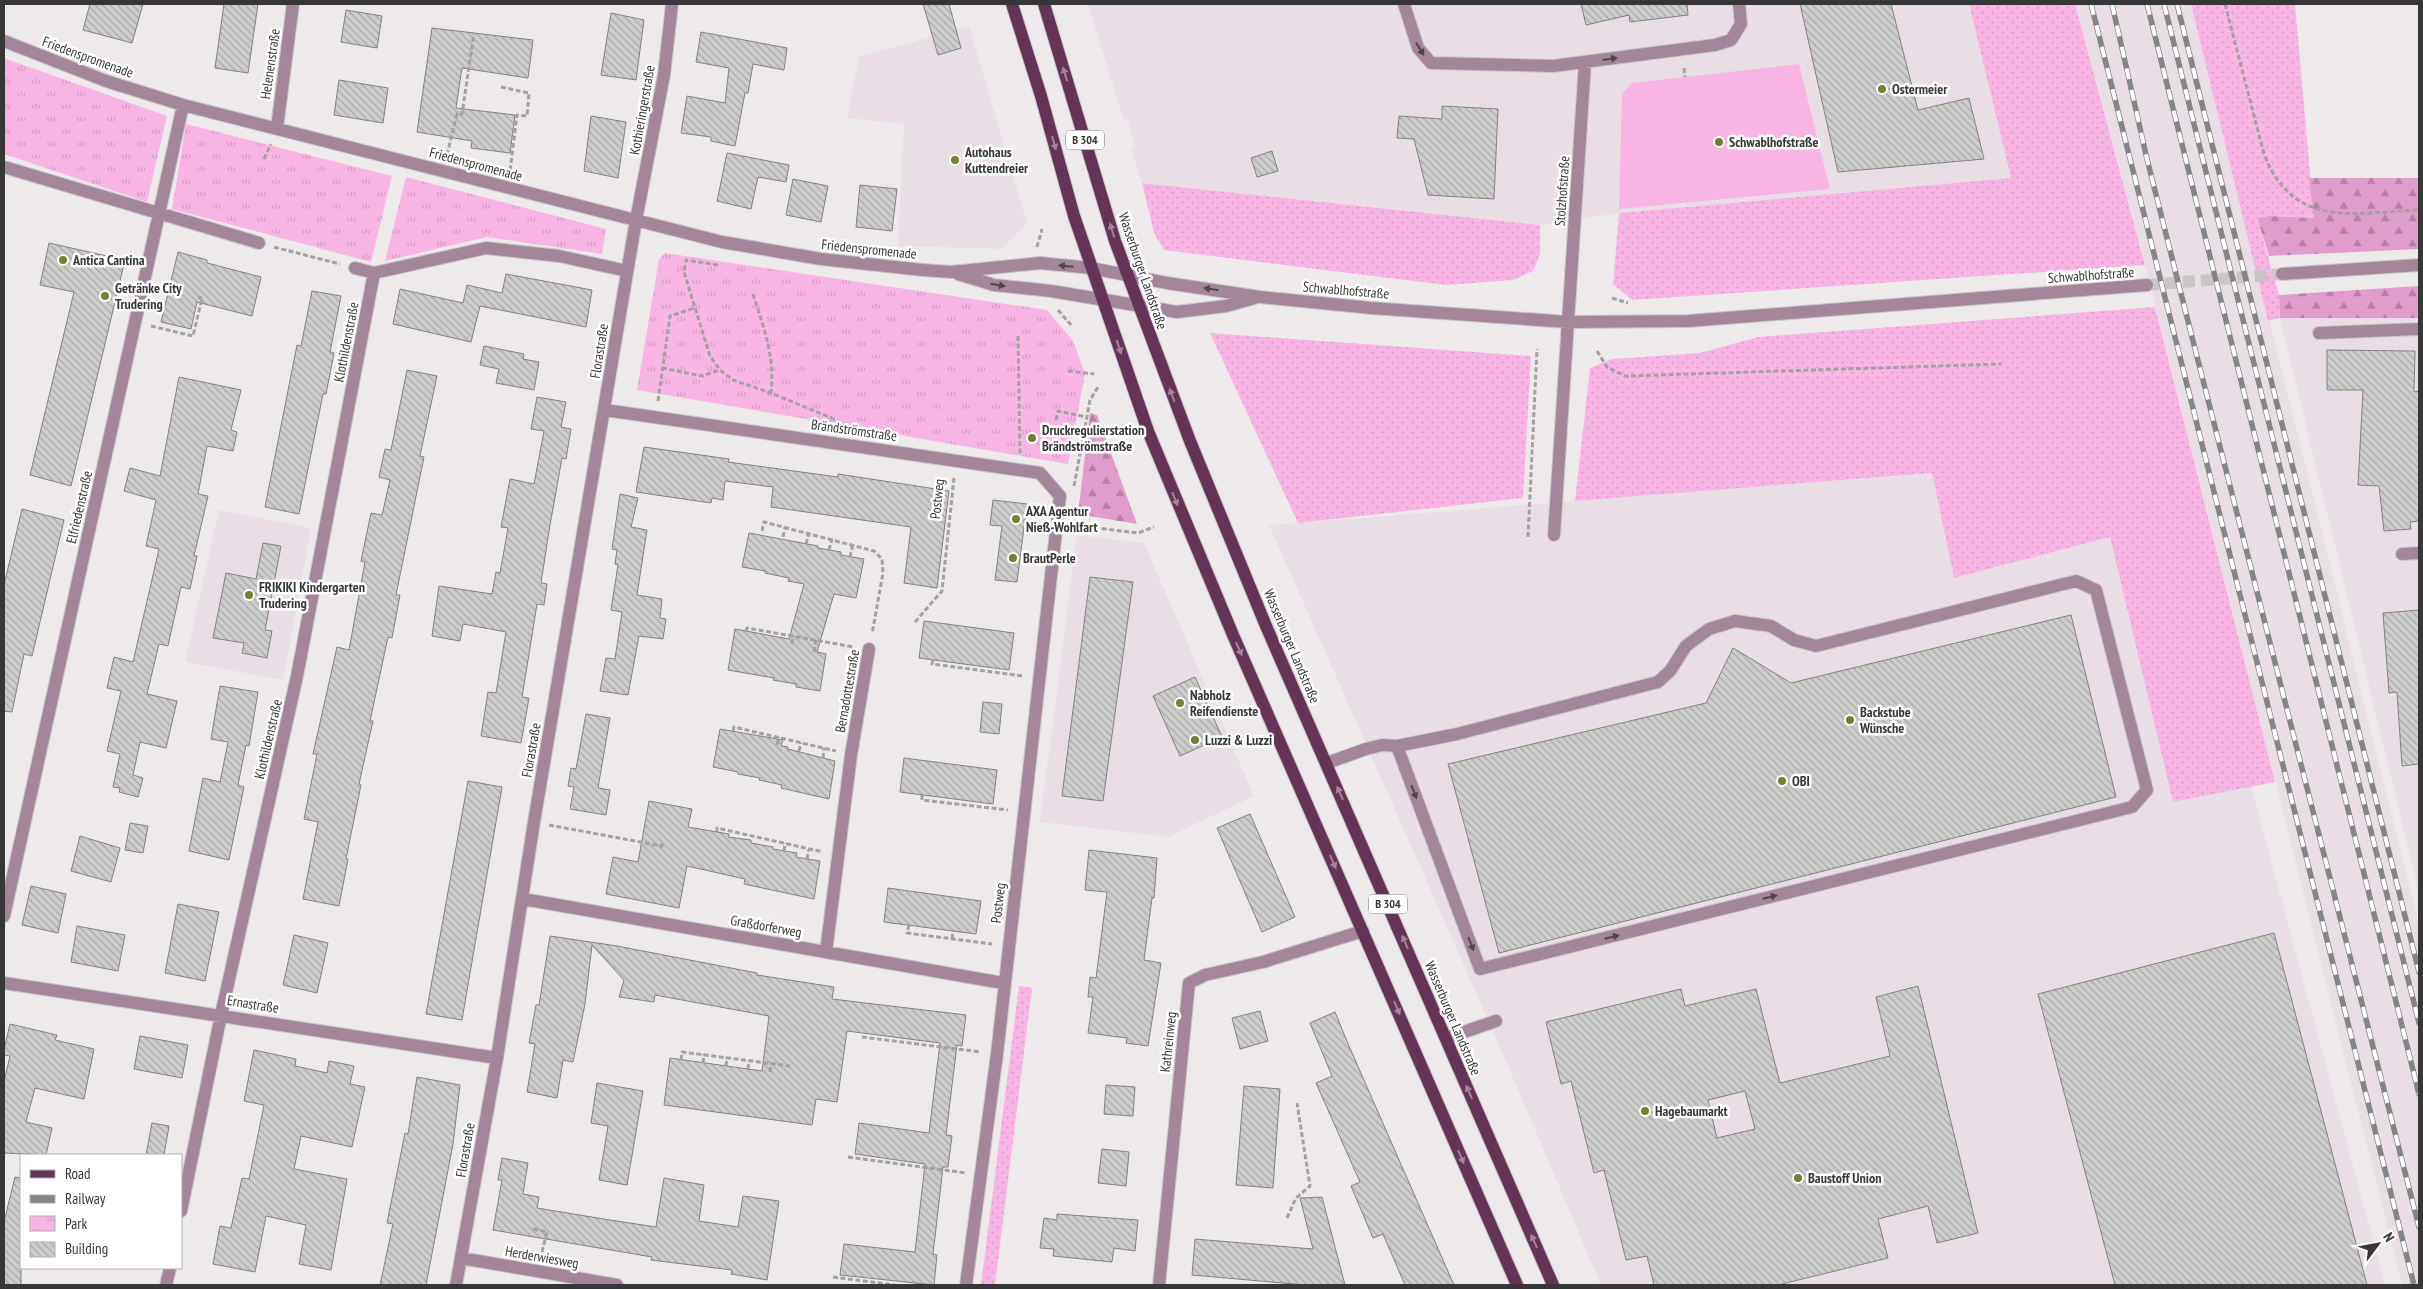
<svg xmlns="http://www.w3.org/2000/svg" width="2423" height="1289" viewBox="0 0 2423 1289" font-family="'PT Sans Narrow',sans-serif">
<defs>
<pattern id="grass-dots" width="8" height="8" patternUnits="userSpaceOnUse" patternTransform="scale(1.25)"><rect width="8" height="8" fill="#f9b6e5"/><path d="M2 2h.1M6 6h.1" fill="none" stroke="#d69dc5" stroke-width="1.8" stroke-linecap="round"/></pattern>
<pattern id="forest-firs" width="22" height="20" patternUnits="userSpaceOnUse" patternTransform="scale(1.25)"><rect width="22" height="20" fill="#e09dcc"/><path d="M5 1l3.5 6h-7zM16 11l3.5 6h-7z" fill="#b781a6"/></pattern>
<pattern id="park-tufts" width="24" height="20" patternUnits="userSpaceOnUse" patternTransform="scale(1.25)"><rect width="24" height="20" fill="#f9b6e5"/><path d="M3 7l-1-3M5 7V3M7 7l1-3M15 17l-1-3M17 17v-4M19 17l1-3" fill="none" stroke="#d69dc5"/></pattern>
<pattern id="building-back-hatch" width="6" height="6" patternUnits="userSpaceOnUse" patternTransform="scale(1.25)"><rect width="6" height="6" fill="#cdcecb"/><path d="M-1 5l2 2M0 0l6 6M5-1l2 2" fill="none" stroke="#a7a8a6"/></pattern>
</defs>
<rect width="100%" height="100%" fill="#eeeaec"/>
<path fill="#e9dee5" d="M1088,4H1969L2011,178L1619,213L1540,225L1142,183L1131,148L1135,147L1127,118H1123Z
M2075,4H2191L2419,925V1285H2402L2136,229Z
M969,26L1027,223L1002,249L898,246L904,124L847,118L859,57Z
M2280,318H2419V893Z
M1933,473L1954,578L2110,537L2173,802L2251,786L2385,1285H1601L1496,1038L1269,525Z
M219,510L311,528L283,680L185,662Z
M1077,535L1144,543L1254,796L1168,837L1040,822Z"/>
<path fill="url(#grass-dots)" d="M1969,4H2075L2145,265L1632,300L1613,284L1619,213L2011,178Z
M2191,4H2295L2314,218L2269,216L2257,218L2279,295L2280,318L2268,321Z
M1142,183L1540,225V254L1533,271L1513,280L1446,285L1164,250L1154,233Z
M2155,307L2275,782L2173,802L2110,537L1954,578L1932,473L1575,501L1590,368L1612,359L1700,353L1758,337Z
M1210,333L1531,356L1523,498L1298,523Z
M1019,986L1032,988L995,1285H981Z"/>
<path fill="url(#forest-firs)" d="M2309,178H2419V249L2269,256L2257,218L2269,216L2314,218Z
M2419,286V318H2280L2279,295Z
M1090,413L1097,415L1137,524L1078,514Z"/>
<path fill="url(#park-tufts)" d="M4,58L167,116L147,202L4,154Z
M186,124L392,176L371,262L172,209Z
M406,177L606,229L602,254L487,237L385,261Z
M665,253L1047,310L1073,341L1085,374L1068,464L637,390L659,259Z"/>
<path fill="#f9b6e5" d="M1799,64L1830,189L1619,209L1622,94L1632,83Z"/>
<path fill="url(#building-back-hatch)" stroke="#81817e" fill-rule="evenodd" d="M90,4H143L132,43L83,30Z
M224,4H258L248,73L215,68Z
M923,4H949L961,48L938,55Z
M1581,4H1687L1688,15L1630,22L1629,15L1586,25Z
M1800,4H1891L1918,110L1969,98L1984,159L1838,172Z
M346,10L382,16L377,48L341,42Z
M611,13L644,20L636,80L601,75Z
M432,28L533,40L528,78L462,68L461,74L456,108L515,115L510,153L471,148L472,141L417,132Z
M701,32L787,48L784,70L753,64L748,93H745L735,146L711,141V137L681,133L687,96L725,103L729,68L696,62Z
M339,80L388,88L383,123L334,115Z
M1442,106L1498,109L1494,199L1428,195L1414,139L1397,138L1399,116L1442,119Z
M591,116L626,122L618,178L584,171Z
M1272,151L1278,171L1257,177L1251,158Z
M727,153L789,165L786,182L758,177L751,209L717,201Z
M793,179L828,186L821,222L786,215Z
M860,185L897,189L892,231L856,227Z
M49,243L125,260L71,486L30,475L74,292L40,285Z
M178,252L207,260V263L261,277L252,316L197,302L191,329L161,322Z
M506,274L592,290L586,327L480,306L471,342L393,324L400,289L463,303L467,285L502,293Z
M312,291L341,296L330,352L334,353L326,394H323L299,514L265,507L297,345L301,346Z
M484,346L524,354L523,359L539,362L534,390L496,383L499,369L480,365Z
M2327,350L2415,351L2414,392L2419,391V521L2410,522L2411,529L2384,531L2379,486L2358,485L2363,390H2327Z
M407,370L437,376L420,456L424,457L396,595H400L392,638L388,637L370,721H373L359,784L361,785L346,859H348L339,906L303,899L318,822L304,819L317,754H313L337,647L349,650L365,562L361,561L371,513L382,515L390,480L379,477L385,449L391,450Z
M179,377L241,390L231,430L237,432L233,451L207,446L198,494L208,496L194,556H197L190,589L181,587L168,646L159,644L147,694L177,701L166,748L140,742L133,775L143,778L138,797L119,792L120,788L113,787L120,754L107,751L121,691L107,688L114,657L133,662L159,549L146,546L156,500L124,491L130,468L160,476Z
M537,397L566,402L561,427L571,429L566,459L562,458L549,531L541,583L547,584L544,605L537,604L525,679L522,697L529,698L521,743L481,736L488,692L496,693L506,632L463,624L460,641L432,636L439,586L492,594L496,572L500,573L508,528L501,527L510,479L534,484L544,431L531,429Z
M644,447L729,459L728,462L838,477V474L949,491L937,588L904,583L911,527L771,507L773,487L725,481L723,500L712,498L711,503L636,492Z
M620,494L638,498L631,527L647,530L637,595L662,599L660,618L666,619L663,639L639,636L628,695L600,691L606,658L615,659L622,612L611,610L618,565L615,564L617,550L612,549Z
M993,500L1027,504L1017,582L995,580L1002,526L990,525Z
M22,509L64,520L32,656L24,654L12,712L4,711V585Z
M749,533L818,546V548L841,552V555L864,559L856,598L834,594L817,652L826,654L820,691L796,687V684L773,680L774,678L728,670L735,629L789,639L804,584L788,581L789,578L765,573V571L742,567Z
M263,543L281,546L265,630L272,631L267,658L242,653L244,643L213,638L226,573L256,579Z
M1090,577L1133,582L1103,801L1062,796Z
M2419,610V764L2402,766L2397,692L2389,693L2383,613Z
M2071,615L2116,797L1499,953L1448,764L1706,703L1733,648L1791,683Z
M924,621L1014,633L1009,670L919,658Z
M1195,677L1222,737L1180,756L1153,696Z
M220,686L258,692L249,746L246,745L238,785L244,787L229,860L189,851L203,778L220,782L228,742L211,739Z
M983,702L1002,704L999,734L980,732Z
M586,714L610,718L598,788L610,790L606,815L570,809L574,787L568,786L571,768L576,769Z
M720,729L783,740L781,746L788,747V749L835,761L829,799L781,788L782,785L759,780L760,778L738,774V772L713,767Z
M904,758L997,770L993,804L900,792Z
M468,781L502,787L462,1020L426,1014Z
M649,801L692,809L688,827L729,834L728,837L751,840V843L773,847V849L797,853L796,857L820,861L814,899L744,884L745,879L687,866L679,908L606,894L613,857L638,862Z
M1250,814L1295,917L1262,932L1217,828Z
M130,823L148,826L143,853L125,850Z
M80,836L120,848L111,882L71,871Z
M1089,850L1157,858L1154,898H1152L1144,960L1161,963L1148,1046L1126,1043L1127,1038L1088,1033L1093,997H1088L1090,977L1096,978L1107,892L1085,890Z
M31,886L66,894L58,933L22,925Z
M888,888L981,901L976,934L884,922Z
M178,904L219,912L205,981L165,973Z
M77,926L125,935L118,971L71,962Z
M2274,933L2367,1285H2115L2038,994Z
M294,935L328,943L317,993L283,985Z
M550,936L617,946L757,973V975L834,987L832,999L966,1015L962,1046L957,1045L946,1135L952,1136L948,1167H943L933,1254L937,1255L934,1285L840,1275L844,1244L915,1252L925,1164L855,1154L859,1123L929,1133L940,1043L847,1031L837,1102L816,1099L812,1125L664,1105L670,1058L762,1071L769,1016L655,995L654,1002L619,997L624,980L592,945L585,1004L573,1062L563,1060L557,1098L527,1092L535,1044L529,1043L536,1005H539Z
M1918,986L1978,1233L1937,1243L1928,1206L1878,1219L1888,1258L1778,1285H1654L1647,1256L1626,1260L1604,1170L1594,1173L1571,1081L1561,1084L1546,1022L1681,989L1685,1006L1756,989L1780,1083L1890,1056L1876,997ZM1745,1091L1755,1129L1717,1138L1708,1100Z
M1260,1011L1268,1041L1240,1049L1232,1018Z
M1335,1012L1349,1046L1454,1285H1405L1383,1234L1373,1238L1351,1186L1360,1182L1316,1083L1332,1076L1310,1023Z
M10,1024L57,1035L55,1040L94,1049L84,1099L35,1088L26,1122L52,1128L46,1155L4,1153V1082L10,1056L4,1055V1050Z
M140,1036L188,1045L182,1078L134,1069Z
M254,1050L296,1059L295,1066L327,1073L329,1061L354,1066L350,1084L365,1087L352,1147L301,1136L294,1169L347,1179L331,1270L299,1264L306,1225L266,1216L255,1272L213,1264L220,1226L231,1228L242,1178L249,1179L264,1105L244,1101Z
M417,1077L460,1085L453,1144L426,1285H380L393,1224L387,1223L405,1133L408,1134Z
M597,1083L643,1091L627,1185L599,1180L608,1126L591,1123Z
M1106,1085L1135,1087L1133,1116L1104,1114Z
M1244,1086L1280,1089L1273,1188L1236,1185Z
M152,1123L169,1126L164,1155H146Z
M1102,1149L1129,1152L1126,1186L1098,1183Z
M502,1158L528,1163L523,1194L539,1197L537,1208L610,1220L656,1227L664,1178L704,1185L699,1221L738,1227L743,1196L779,1201L767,1280L731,1274L732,1270L651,1260L652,1257L493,1230L502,1180H498Z
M15,1177L21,1178V1285H4V1222Z
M1322,1197L1345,1285H1305L1192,1275L1195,1239L1313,1249L1300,1198Z
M1057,1214L1138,1220L1135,1251L1114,1248L1112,1262L1053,1256L1054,1249L1040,1248L1044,1218L1057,1220Z"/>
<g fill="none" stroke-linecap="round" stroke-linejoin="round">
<path stroke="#cac6c8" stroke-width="12" stroke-dasharray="12 6" stroke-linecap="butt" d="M2147,285L2282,274"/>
<defs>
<path id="minor" d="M1404,4L1418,48L1431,63L1553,66L1715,45L1731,40L1741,24L1739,4
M4,41L106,81L183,105L722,242L821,259L923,270L951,272L1040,263L1091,268L1167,283L1260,297L1371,308L1568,322L1688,321L2147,285
M277,128L293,4
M4,167L259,243
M355,268L374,273L486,248L559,256L627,271
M958,274L994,285L1051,291L1177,312L1226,306L1255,298
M2282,274L2419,265
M2319,333L2419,329
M605,410L1040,473L1060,496L997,1054L966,1285
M1554,535L1585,63
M2402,554L2419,553
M1327,763L1366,749L1382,745L1397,746L1457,734L1658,682L1670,671L1686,646L1709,629L1735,621L1771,626L1794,640L1816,646L2076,581L2096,590L2147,790L2132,807L1480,969L1397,746
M523,899L1003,983
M4,916L183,105
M826,952L851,755L869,649
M4,983L497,1058
M1446,1038L1496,1021
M181,1211L221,1015L297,676L374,273
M461,1258L617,1285
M166,1285L170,1268
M456,1285L497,1058L534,822L636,220L664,75L672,4
M1159,1285L1189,983L1205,975L1263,962L1363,931"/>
<path id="major" d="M1012,4L1041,96L1074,216L1148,431L1233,635L1517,1285
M1044,4L1115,241L1190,441L1266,626L1553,1285"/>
</defs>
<use href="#minor" stroke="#cac6c8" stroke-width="14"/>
<use href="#major" stroke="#cac6c8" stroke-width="14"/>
<path stroke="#a4a1a3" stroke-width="3" stroke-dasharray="5 2.5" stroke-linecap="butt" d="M2225,4L2264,154C2293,229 2353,213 2419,210
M1684,68L1685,77
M501,87L529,93L527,116L517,115L510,171
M447,155L457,114H462L474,33
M264,159L271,144
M274,247L340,264
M1037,247L1042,229
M718,265L686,260L684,272L710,356L720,370L733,380L771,393L853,427
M753,294C764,329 775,356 771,393
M1612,298L1628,303
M1058,310L1072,326
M151,326L193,336L202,298L198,297
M1018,336L1020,454
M1597,351L1607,367L1625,376L2001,364
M662,368L702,376L720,370
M1068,371L1094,374
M658,401L670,316L695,308
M1056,420L1058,411L1087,417
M1074,486L1090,400L1098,387
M1072,525L1138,533L1154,527
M762,531L764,522L874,551L882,559L883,573L872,634
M783,537L785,527
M1528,537L1537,349
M806,544L809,533
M829,550L832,539
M850,557L853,544
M915,622L942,591L954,478
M746,631L747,628L854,647
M792,644L793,636
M814,652L816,640
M933,660L932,664L1023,676
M733,731L734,727L836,751
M777,745L779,737
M799,751L801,743
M823,758L824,748
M922,795V800L1008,810
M549,825L662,846V841
M717,832V828L823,852
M784,851L785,843
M807,859L809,849
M909,925L907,933L992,944
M952,939L953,931
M862,1037L981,1052
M681,1060L682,1052L790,1066
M703,1063L704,1054
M726,1066L727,1057
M748,1069L749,1061
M770,1072L771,1063
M848,1157L966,1173
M1287,1218L1296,1198L1310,1186L1297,1103
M533,1229L547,1232L541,1256
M833,1277L895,1285"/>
<use href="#minor" stroke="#a3869a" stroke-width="12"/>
<use href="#major" stroke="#643457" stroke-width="12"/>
<defs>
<path id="rail" d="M2091,4L2414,1285
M2112,4L2147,159L2192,337L2419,1227
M2147,4L2419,1094
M2164,4L2419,1023
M2177,4L2419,972"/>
</defs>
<use href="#rail" stroke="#868485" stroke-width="5.5"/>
<use href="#rail" stroke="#fff" stroke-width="4" stroke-dasharray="11" stroke-linecap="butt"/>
</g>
<defs><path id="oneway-solid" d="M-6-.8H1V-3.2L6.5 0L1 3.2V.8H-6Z" transform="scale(1.25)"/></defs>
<g fill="#4d474b">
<use href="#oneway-solid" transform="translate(1420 49) rotate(58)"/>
<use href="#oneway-solid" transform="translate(1610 59) rotate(-8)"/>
<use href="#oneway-solid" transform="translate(1066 266) rotate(-175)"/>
<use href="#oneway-solid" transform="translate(998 285) rotate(9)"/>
<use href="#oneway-solid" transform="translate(1211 289) rotate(-171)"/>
<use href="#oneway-solid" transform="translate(1414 792) rotate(69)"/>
<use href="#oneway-solid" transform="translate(1770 897) rotate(-14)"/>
<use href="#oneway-solid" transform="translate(1612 937) rotate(-14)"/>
<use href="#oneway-solid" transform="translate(1471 944) rotate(69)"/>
</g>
<g fill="#a2859a">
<use href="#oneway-solid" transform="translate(1065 74) rotate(-107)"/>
<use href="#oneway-solid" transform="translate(1054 143) rotate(75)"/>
<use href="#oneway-solid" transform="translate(1112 230) rotate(-107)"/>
<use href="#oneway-solid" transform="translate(1119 347) rotate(71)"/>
<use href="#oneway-solid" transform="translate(1172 395) rotate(-111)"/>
<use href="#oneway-solid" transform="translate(1175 499) rotate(68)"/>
<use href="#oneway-solid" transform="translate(1239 649) rotate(66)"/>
<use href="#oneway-solid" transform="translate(1340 793) rotate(-114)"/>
<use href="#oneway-solid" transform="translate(1333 862) rotate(66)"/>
<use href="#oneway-solid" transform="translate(1405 942) rotate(-113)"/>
<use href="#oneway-solid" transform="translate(1397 1008) rotate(67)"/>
<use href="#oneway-solid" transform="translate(1469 1092) rotate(-114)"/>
<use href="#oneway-solid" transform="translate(1461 1157) rotate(67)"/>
<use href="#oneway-solid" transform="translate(1534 1241) rotate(-114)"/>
</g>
<g fill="#708130" stroke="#fff" stroke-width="2">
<circle cx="1882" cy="89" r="5"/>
<circle cx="1719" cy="142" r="5"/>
<circle cx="955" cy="160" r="5"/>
<circle cx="63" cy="260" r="5"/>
<circle cx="105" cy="296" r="5"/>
<circle cx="1032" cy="438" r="5"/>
<circle cx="1016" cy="519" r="5"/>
<circle cx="1013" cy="558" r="5"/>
<circle cx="249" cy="595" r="5"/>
<circle cx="1180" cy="703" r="5"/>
<circle cx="1850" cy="720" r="5"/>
<circle cx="1195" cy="740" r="5"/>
<circle cx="1782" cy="781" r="5"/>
<circle cx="1645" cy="1111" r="5"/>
<circle cx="1798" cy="1178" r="5"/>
</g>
<g text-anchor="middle" stroke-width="5" stroke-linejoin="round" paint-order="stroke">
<g fill="#fff" stroke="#747373" stroke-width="1">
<rect x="1066" y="130.5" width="38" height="19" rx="4"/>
<rect x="1369" y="894.5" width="38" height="19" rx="4"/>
</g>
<g font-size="12" font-weight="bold" fill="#383737">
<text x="1085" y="144">B 304</text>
<text x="1388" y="908">B 304</text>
</g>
<g font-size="14" fill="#383737" stroke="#fff">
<text transform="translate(88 57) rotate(20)" y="5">Friedenspromenade</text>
<text transform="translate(270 64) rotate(-82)" y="5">Helenenstraße</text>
<text transform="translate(642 110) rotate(-80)" y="5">Kothieringerstraße</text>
<text transform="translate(476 164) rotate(15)" y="5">Friedenspromenade</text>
<text transform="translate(1562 191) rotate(-86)" y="5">Stolzhofstraße</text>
<text transform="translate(869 249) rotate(6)" y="5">Friedenspromenade</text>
<text transform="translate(1143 271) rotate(71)" y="5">Wasserburger Landstraße</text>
<text transform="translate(2091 275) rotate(-4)" y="5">Schwablhofstraße</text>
<text transform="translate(1346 290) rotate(5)" y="5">Schwablhofstraße</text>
<text transform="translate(346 342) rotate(-79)" y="5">Klothildenstraße</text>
<text transform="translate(599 351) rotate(-81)" y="5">Florastraße</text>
<text transform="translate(854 430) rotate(8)" y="5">Brändströmstraße</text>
<text transform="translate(937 499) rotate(-84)" y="5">Postweg</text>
<text transform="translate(79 507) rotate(-77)" y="5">Elfriedenstraße</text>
<text transform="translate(1292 646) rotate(67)" y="5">Wasserburger Landstraße</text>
<text transform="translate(847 691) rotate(-80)" y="5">Bernadottestraße</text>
<text transform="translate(268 739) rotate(-77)" y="5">Klothildenstraße</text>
<text transform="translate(531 750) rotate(-80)" y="5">Florastraße</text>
<text transform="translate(998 903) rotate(-83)" y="5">Postweg</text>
<text transform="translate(766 926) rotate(10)" y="5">Graßdorferweg</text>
<text transform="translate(253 1004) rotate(9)" y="5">Ernastraße</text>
<text transform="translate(1453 1018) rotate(67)" y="5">Wasserburger Landstraße</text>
<text transform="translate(1168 1042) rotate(-84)" y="5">Kathreinweg</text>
<text transform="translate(465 1150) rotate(-80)" y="5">Florastraße</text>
<text transform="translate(542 1257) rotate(10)" y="5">Herderwiesweg</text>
</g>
<g font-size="14" font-weight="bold" fill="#383737" stroke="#fff" text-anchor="start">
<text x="1892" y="94">Ostermeier</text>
<text x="1729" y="147">Schwablhofstraße</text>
<text x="965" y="157">Autohaus<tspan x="965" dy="16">Kuttendreier</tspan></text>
<text x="73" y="265">Antica Cantina</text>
<text x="115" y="293">Getränke City<tspan x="115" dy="16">Trudering</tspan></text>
<text x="1042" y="435">Druckregulierstation<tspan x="1042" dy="16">Brändströmstraße</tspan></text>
<text x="1026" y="516">AXA Agentur<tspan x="1026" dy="16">Nieß-Wohlfart</tspan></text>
<text x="1023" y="563">BrautPerle</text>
<text x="259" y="592">FRIKIKI Kindergarten<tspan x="259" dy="16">Trudering</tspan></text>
<text x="1190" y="700">Nabholz<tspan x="1190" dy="16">Reifendienste</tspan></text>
<text x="1860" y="717">Backstube<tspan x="1860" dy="16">Wünsche</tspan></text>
<text x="1205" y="745">Luzzi &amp; Luzzi</text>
<text x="1792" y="786">OBI</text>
<text x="1655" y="1116">Hagebaumarkt</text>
<text x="1808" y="1183">Baustoff Union</text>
</g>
</g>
<rect width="2423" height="1289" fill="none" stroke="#383737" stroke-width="10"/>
<rect x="20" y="1154" width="162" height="115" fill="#ffffff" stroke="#afafaf"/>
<rect x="30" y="1170" width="25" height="8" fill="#643457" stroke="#afafaf"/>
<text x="65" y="1179" font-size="15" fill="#383737">Road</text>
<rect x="30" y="1195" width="25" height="8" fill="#868485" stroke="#afafaf"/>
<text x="65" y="1204" font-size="15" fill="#383737">Railway</text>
<rect x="30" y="1216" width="25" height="15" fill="url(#park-tufts)" stroke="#afafaf"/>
<text x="65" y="1229" font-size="15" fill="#383737">Park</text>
<rect x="30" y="1242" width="25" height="15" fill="url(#building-back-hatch)" stroke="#afafaf"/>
<text x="65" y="1254" font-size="15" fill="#383737">Building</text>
<g transform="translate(2378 1244) rotate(58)" stroke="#ffffff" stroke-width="4" paint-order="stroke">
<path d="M0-4L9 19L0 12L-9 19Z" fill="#383737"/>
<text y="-8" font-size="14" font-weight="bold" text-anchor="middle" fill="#383737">N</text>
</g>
</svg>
